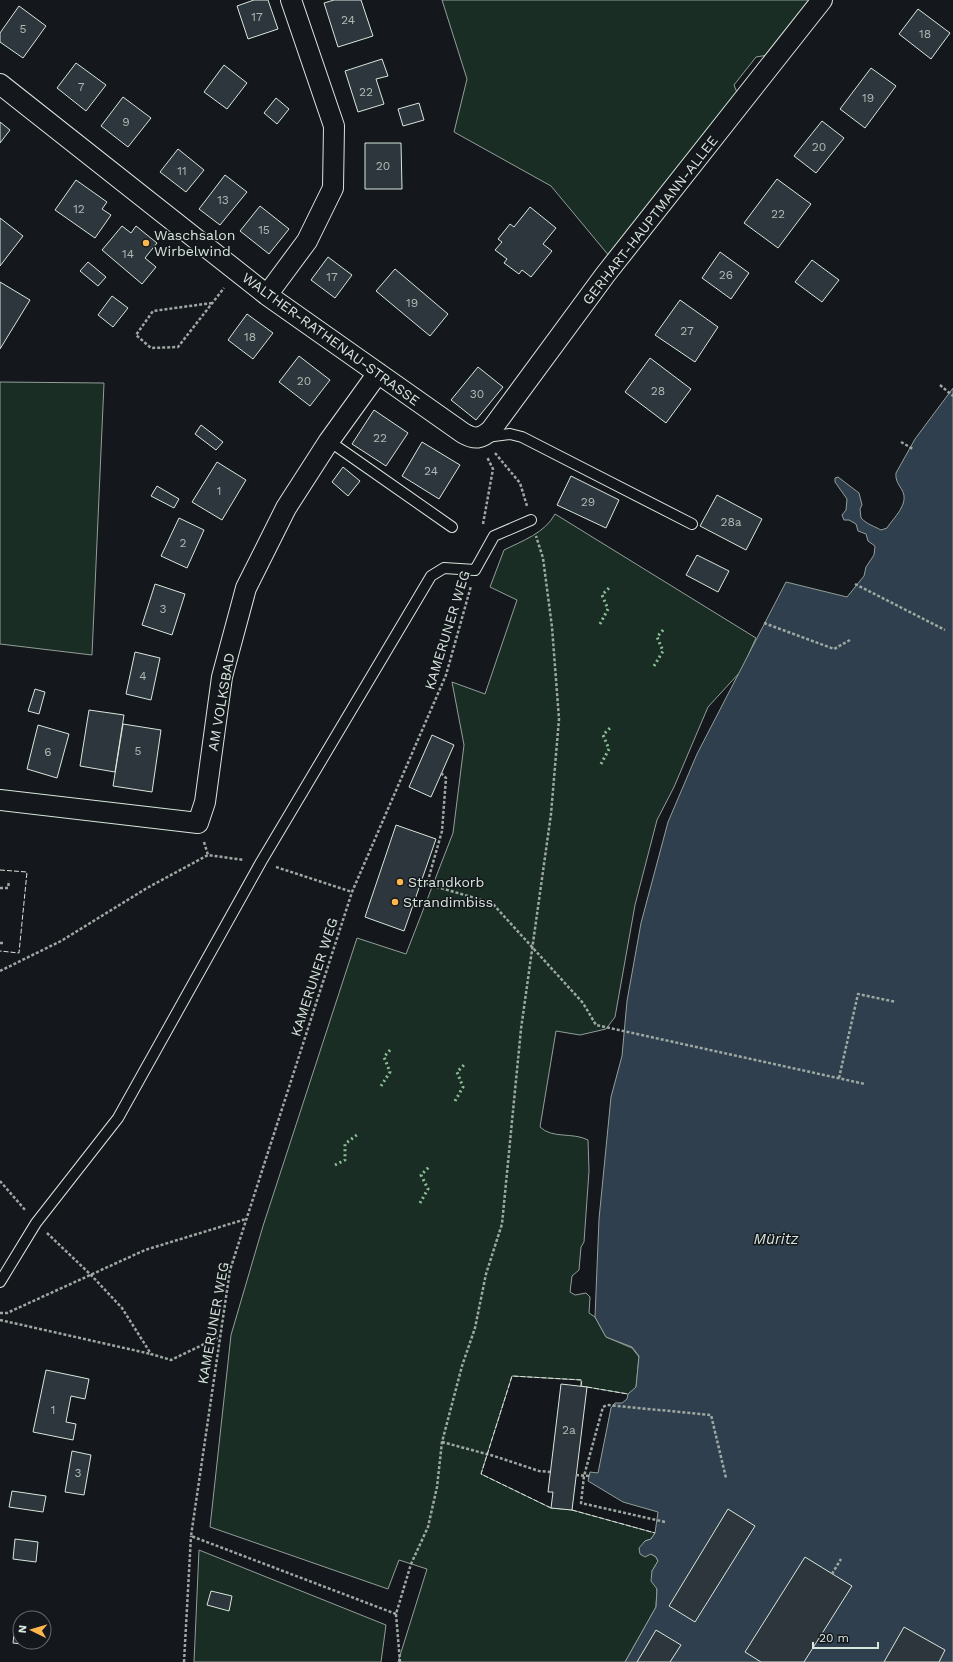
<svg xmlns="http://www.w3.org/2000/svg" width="953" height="1662" viewBox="0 0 953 1662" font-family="'Work Sans',sans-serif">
<rect width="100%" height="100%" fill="#14181c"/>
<path fill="#1a2d24" stroke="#939e99" d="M442,0H811L768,55L756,57L734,85L738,95L610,257L551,186L454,132L467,79Z
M0,382L104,383L92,655L0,644Z
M555,514L756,638L741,671L708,707L674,787L657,820L635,905L615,1017L606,1029L580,1035L556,1031L540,1127C552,1139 573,1132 588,1140L589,1171L584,1242L581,1247L579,1270L572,1276L570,1292L575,1295L586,1293L590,1297L589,1313L595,1317L606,1337L632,1348L639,1357L636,1388L628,1394L581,1386V1380L512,1376L481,1474L551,1508L572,1510L655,1533L651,1539L645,1541L651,1554L656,1557L658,1561L652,1571L657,1589L656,1607L625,1662H398L427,1569L399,1560L388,1589L210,1527L231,1335L263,1226L357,938L406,954L453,833L464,745L452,682L485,694L517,600L490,587L504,550C522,541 545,533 555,514Z
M199,1550L386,1625L381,1662H194Z"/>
<path fill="#2f3f4d" stroke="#939e99" d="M953,388V1662H625L656,1607L657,1589L651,1581L652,1571L658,1561L656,1557L651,1554L645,1557L640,1554L639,1548L645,1541L651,1539L655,1533L658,1512L623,1502L588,1481L590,1472L598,1473L611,1408L615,1403H622L627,1399L628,1394L636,1387L639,1356L632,1347L606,1337L595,1317L599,1219L611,1097L622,1056L627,1001L641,923L668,822L697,754L786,582L847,597L864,576L866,567L874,555L875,546L868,541L866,534L858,531L856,524L849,520H844L842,515L846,510L847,499L835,482V478L838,477L859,493L862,505L860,509L861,518C868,525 874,526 881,530L887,528C893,518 910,504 902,490C899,485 895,480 896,473L915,439Z"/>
<path fill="#2c363c" stroke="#d8e6dc" d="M254,0H268L278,29L248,39L237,6Z
M334,0H361L373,36L338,47L324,3Z
M19,6L46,26L23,58L0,42V33Z
M918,9L950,33L931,59L899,34Z
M382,59L388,76L376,79L384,104L358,112L345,71Z
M76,63L106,85L86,111L57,88Z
M224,65L247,83L227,109L204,92Z
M871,68L896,86L865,128L840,109Z
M123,97L151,118L128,147L101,126Z
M276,98L289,109L277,124L264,113Z
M419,103L424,120L403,126L398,109Z
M822,121L844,138L816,173L794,156Z
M0,122L10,130L0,143Z
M365,143H401L402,189H365Z
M178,149L204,170L186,192L160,172Z
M225,175L247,192L220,225L199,209Z
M777,179L811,204L778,248L744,223Z
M76,180L107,202L102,209L111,215L95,238L55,210Z
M260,206L289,229L269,254L240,231Z
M530,207L556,228L543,244L552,251L531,277L522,270L519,274L504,263L507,259L495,250L502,242L498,239L510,224L514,227Z
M0,218L23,236L0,266Z
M122,226L131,233L136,226L157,243L145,258L156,267L142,284L102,250Z
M720,252L749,273L731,299L702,278Z
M328,257L352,275L335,298L311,280Z
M812,260L839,280L822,302L795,282Z
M88,262L106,277L98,286L80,271Z
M395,269L448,314L430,336L376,291Z
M0,282L30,300L0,349Z
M112,296L128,308L113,327L98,315Z
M680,300L718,327L695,362L655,335Z
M247,314L273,333L253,359L228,340Z
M299,356L330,380L310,406L279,382Z
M650,358L691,389L666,423L625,392Z
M478,367L503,387L476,420L451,400Z
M374,410L408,433L386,466L352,444Z
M201,425L223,442L216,450L195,434Z
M422,442L460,465L439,499L402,476Z
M217,462L246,480L222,520L192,502Z
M343,467L360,481L348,496L332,482Z
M571,476L619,500L606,528L557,505Z
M157,486L179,499L174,508L151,496Z
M717,495L762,519L746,550L700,526Z
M179,518L204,530L187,568L161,556Z
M697,555L729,571L718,592L686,575Z
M155,584L185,594L172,635L142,625Z
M135,652L160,658L151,700L126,694Z
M35,689L45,692L39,714L28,711Z
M89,710L124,715L115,772L80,766Z
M123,724L161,730L152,792L113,786Z
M38,725L69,734L57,778L27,769Z
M432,735L454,745L431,797L409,787Z
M396,825L436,839L404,931L365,917Z
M46,1370L89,1379L85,1399L71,1396L66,1422L76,1424L73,1440L33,1432Z
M561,1384L587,1387L572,1510L551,1508L553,1492H548Z
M72,1451L91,1455L84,1495L65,1492Z
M12,1491L46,1496L43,1512L9,1507Z
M728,1509L755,1526L695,1622L669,1606Z
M15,1539L38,1542L36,1562L13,1559Z
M805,1557L852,1586L804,1662H761L745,1652Z
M211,1591L232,1596L229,1611L207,1605Z
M15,1625H20V1642H37V1646L13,1643Z
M904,1627L945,1650L939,1662H884Z
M656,1630L681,1645L670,1662H637Z"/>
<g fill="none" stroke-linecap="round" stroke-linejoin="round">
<defs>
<path id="service" d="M486,437L510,434L522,437L692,524
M329,441L452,527
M0,1282L36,1223L118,1118L261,862L431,576L444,568L475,570L494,536L531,520"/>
<path id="minor" d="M0,84L267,295L463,433C475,440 481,439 491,430L605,275L822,0
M267,295L307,241L333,188L334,126L291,0
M0,800L198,823L205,802L222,677L246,588L286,508L329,441L378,373"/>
</defs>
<use href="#service" stroke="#d8e6dc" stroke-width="12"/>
<use href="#minor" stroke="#d8e6dc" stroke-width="22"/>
<path stroke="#9da8a2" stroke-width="2.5" stroke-dasharray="3 2" stroke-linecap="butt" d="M212,303L153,311L136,335L151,348L178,347L224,288
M940,385L953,396
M901,442L913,449
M495,453L520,483L527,506
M483,524L493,469L487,457
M855,584L945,630
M764,623L834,649L850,640
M441,773L446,778L442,831L427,884L492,903L583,1003L596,1025L865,1084
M204,842L208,855
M276,867L352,892
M0,888H8L9,881
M0,943H5
M0,971L61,941L147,888L208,855L244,860
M839,1078L858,994L896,1002
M0,1181L26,1211
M47,1233L91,1275L122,1308L151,1354L171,1360L219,1337
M0,1313H7L145,1250L246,1219
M0,1320L151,1354
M442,1442L494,1456L539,1471L550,1472
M576,1475L589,1476
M665,1522L581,1503L584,1476L603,1407L607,1405L711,1415L726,1478
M832,1574L841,1559
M396,1614L191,1536L230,1270L352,892L446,675L471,586
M184,1662L191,1536
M400,1662L396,1614L411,1564L428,1527L437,1487L442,1442L462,1366L475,1328L486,1274L502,1224L521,1029L551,814L559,719L552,627L543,558L536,536"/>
<use href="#service" stroke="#14181c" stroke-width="10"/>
<use href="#minor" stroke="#14181c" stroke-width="20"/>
<path stroke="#8ac095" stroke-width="3" stroke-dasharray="2 3" stroke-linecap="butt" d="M600,624L608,609L602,595L610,587
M654,666L663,651L657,637L664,629
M601,764L609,749L603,735L611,727
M381,1086L390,1072L384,1057L391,1049
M455,1101L463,1087L457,1072L465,1064
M335,1165L345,1160V1144L358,1134
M420,1203L428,1189L421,1175L429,1167"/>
<path stroke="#d8e6dc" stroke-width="1" stroke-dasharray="5 2" stroke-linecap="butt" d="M0,870L27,872L19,953L0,951
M587,1387L628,1394
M551,1508L481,1474L512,1376L582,1380L581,1386
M572,1510L655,1533"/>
</g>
<g fill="#ffb74d" stroke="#14181c" stroke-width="1.5">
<circle cx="146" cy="243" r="4"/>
<circle cx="400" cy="882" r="4"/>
<circle cx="395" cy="902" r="4"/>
</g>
<g text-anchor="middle" stroke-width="3" stroke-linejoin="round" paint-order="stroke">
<g font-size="12" fill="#adbab4">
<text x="257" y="21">17</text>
<text x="348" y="24">24</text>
<text x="23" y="33">5</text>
<text x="925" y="38">18</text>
<text x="81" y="91">7</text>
<text x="366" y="96">22</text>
<text x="868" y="102">19</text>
<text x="126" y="126">9</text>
<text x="819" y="151">20</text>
<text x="383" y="170">20</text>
<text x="182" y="175">11</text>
<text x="223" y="204">13</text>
<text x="79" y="213">12</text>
<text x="778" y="218">22</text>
<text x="264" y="234">15</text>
<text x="128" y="258">14</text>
<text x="726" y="279">26</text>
<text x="332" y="281">17</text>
<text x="412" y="307">19</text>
<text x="687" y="335">27</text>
<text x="250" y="341">18</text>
<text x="304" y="385">20</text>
<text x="658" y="395">28</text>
<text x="477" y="398">30</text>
<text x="380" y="442">22</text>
<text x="431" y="475">24</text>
<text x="219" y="495">1</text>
<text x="588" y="506">29</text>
<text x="731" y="526">28a</text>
<text x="183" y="547">2</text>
<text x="163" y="613">3</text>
<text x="143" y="680">4</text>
<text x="138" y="755">5</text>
<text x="48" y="756">6</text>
<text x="53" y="1414">1</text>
<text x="569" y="1434">2a</text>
<text x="78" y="1477">3</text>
</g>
<g font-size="14" fill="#d8e6dc" stroke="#14181c">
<text transform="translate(650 220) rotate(-52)" y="5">GERHART-HAUPTMANN-ALLEE</text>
<text transform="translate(331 339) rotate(36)" y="5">WALTHER-RATHENAU-STRASSE</text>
<text transform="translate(447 630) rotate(-73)" y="5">KAMERUNER WEG</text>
<text transform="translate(221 702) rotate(-80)" y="5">AM VOLKSBAD</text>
<text transform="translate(314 977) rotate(-72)" y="5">KAMERUNER WEG</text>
<text transform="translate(213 1323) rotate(-80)" y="5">KAMERUNER WEG</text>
</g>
<g font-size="14" fill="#d8e6dc" stroke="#14181c" text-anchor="start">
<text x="154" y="240">Waschsalon<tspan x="154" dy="16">Wirbelwind</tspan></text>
<text x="408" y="887">Strandkorb</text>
<text x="403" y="907">Strandimbiss</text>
</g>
<g font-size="15" font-style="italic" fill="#d8e6dc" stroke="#14181c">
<text x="776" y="1244">Müritz</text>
</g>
</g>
<g transform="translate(32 1630) rotate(275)"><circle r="19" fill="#14181c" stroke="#626a69"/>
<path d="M0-3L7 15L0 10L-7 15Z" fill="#ffb74d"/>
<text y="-6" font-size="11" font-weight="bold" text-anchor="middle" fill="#d8e6dc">N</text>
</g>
<path d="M813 1642v6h65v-6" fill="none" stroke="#d8e6dc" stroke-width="2"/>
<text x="819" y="1642" font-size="12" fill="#d8e6dc" stroke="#14181c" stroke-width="3" paint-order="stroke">20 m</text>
</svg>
